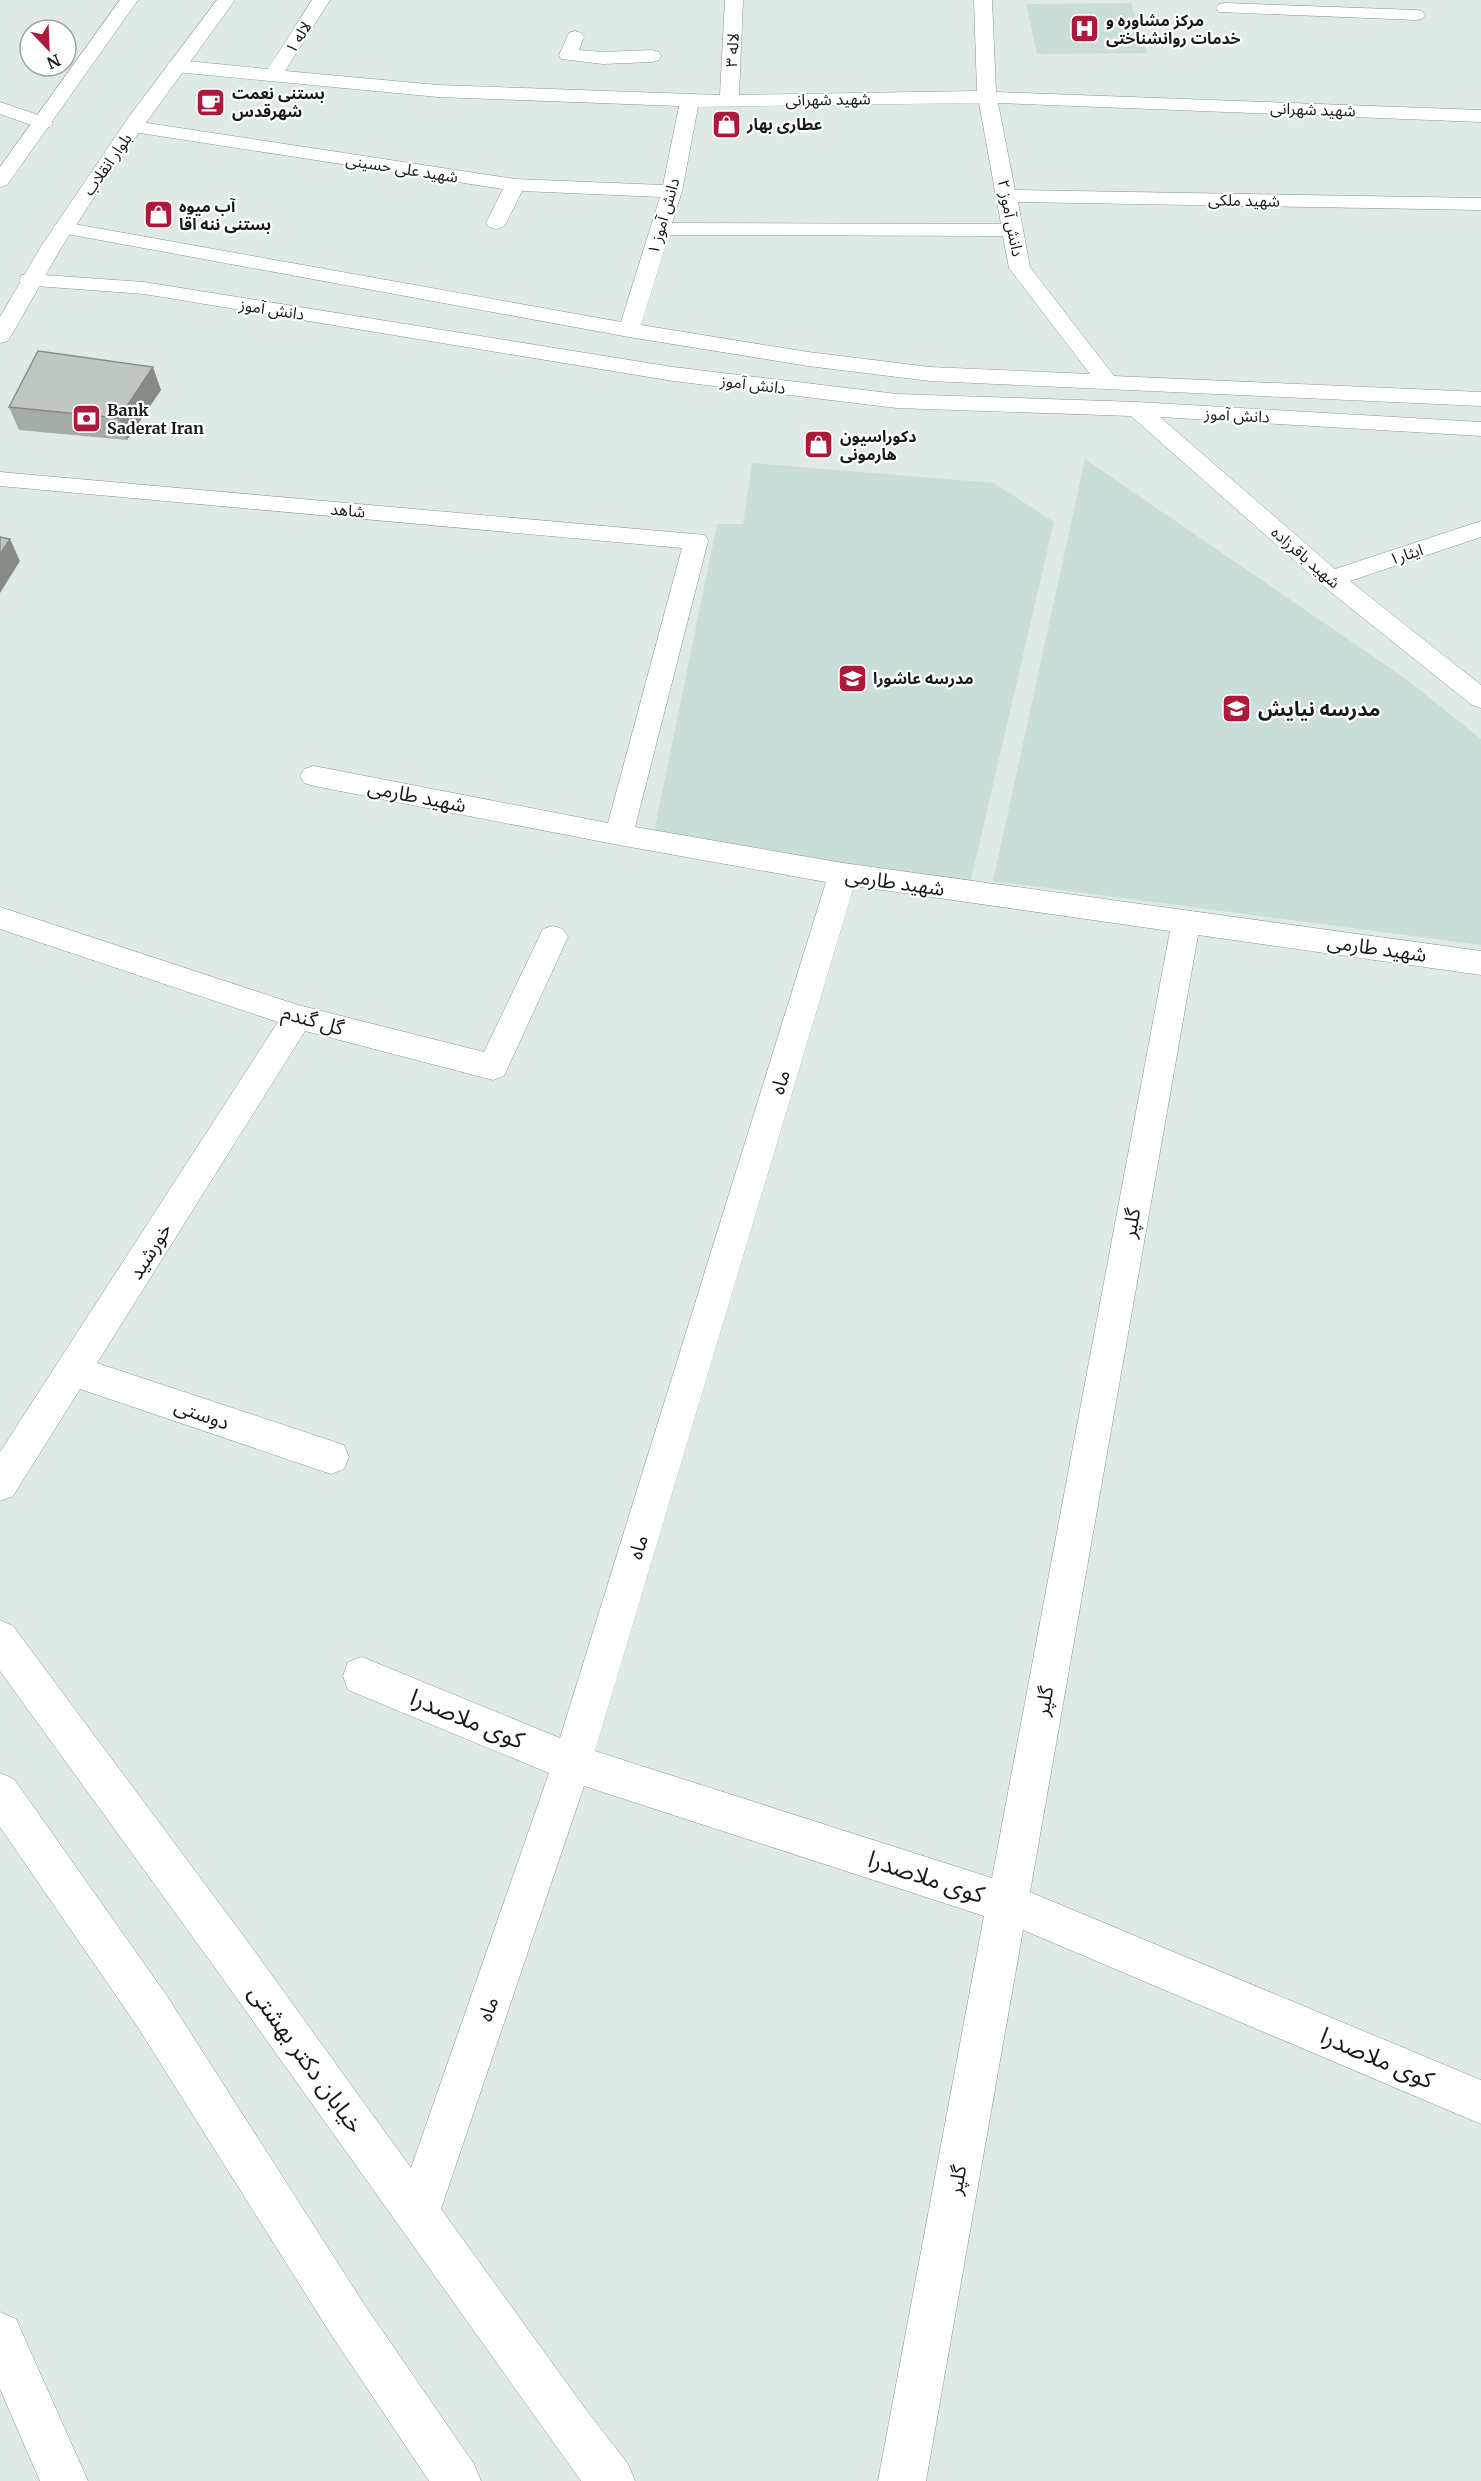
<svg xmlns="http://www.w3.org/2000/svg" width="1481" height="2481" viewBox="0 0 1481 2481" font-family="Merriweather,'Noto Sans Arabic',serif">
<rect width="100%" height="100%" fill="#dfeae7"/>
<path fill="#caded9" d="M1131,3L1147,53L1037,54L1026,4Z
M1085,459L1406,679L1481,739V945L993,881Z
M752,463L994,483L1054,522L970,884L654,832L717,524H743Z"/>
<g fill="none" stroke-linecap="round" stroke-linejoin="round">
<defs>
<path id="minor" d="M312,0H330L285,71L438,85L720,95L725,0H743L739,95L977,91L974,0H992L996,92L1481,110V122L998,103L1015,190L1481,198V210L1018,202L1030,267L1114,376L1481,392V406L930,381L808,366L629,337L56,232L53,228L56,224L63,222L621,322L660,197L522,191L506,223L503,227L496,229L489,227L486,223L503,189L127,131L124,127L127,123L134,121L515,179L663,185L679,106L438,97L176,72L169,70L167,66L169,62L176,60L268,69ZM979,103L1001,224L672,223L682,191L698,107ZM669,235L1003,236L1009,268L1090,374L930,367L808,352L641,325Z
M1225,3L1416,10L1422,11L1425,15L1422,19L1416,20L1219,12L1216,8L1219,4Z
M575,31L581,33L584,37L579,50L603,52L652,50L659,52L661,56L659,60L652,62L603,64L561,59L559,55L569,33Z
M0,102L50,119L53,123L50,127L43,129L0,114Z
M30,274L144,282L673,367L897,394L1137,402L1481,422V436L1160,417L1335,569L1481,521V537L1350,581L1481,685V708L1472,705L1322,585L1131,416L897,408L673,381L144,294L22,285L19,280L22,275Z
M0,472L705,535L708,541L635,827L843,863L1481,951V975L1198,935L1030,1892L1481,2080V2124L1023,1930L926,2481H878L984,1916L584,1786L441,2209L584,2407L628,2464L635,2481H581L218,1972L0,1671V1620L13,1626L248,1942L411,2168L549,1773L348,1690L343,1676L348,1662L362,1657L560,1738L826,882L619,845L314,786L304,783L300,776L304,769L314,766L608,823L682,548L0,486ZM854,886L1170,931L992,1878L595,1751Z
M0,907L298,1005L484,1052L543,929L553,926L563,929L568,937L504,1076L493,1080L305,1031L97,1363L344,1445L349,1457L344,1469L331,1474L80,1389L13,1496L0,1501V1452L278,1022L0,929Z
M0,1773L14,1779L167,1996L364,2304L474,2464L481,2481H429L332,2336L137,2026L0,1827Z
M0,2312L16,2319L88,2481H40L0,2389Z"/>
<path id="major" d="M120,0H138L7,185L0,187V167Z
M217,0H235L116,164L61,248L11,336L8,341L0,343V317L40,248L128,118Z"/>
</defs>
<use href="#minor" stroke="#8b9593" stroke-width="1"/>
<use href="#major" stroke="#8b9593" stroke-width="1"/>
<use href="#minor" fill="#fff" fill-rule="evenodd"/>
<use href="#major" fill="#fff" fill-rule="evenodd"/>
</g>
<path fill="#a5aba5" d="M161,390L127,440L19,430L9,407Z"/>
<path fill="#868b86" d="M153,367L161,390L127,440L119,418Z
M10,539L20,561L0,593V554Z"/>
<path fill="#c0c7c0" stroke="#868b86" stroke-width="1.5" d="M38,351L153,367L119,418L9,407Z
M0,537L10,539L0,554Z"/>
<defs>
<symbol id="hospital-square" viewBox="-11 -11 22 22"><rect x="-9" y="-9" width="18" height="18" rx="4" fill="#ad193b" stroke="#fff"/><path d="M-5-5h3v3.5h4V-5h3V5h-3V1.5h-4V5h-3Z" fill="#fff"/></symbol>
<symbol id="cafe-square" viewBox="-11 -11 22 22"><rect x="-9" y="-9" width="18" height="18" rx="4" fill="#ad193b" stroke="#fff"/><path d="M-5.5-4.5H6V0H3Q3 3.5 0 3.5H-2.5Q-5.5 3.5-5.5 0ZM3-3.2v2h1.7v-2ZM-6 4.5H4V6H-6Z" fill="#fff"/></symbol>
<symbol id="shop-square" viewBox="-11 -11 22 22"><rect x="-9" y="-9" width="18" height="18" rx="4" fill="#ad193b" stroke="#fff"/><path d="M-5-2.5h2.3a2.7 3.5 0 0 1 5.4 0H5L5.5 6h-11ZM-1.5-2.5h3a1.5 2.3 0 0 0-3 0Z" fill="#fff"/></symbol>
<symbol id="bank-square" viewBox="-11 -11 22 22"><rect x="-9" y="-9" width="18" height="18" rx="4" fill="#ad193b" stroke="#fff"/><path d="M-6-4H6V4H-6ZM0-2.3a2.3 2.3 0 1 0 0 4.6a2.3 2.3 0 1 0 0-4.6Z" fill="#fff"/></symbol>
<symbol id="school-square" viewBox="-11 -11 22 22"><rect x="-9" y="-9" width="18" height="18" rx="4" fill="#ad193b" stroke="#fff"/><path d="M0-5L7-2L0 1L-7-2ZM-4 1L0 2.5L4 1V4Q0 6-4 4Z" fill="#fff"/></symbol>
</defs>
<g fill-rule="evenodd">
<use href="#hospital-square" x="1068" y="12" width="33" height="33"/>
<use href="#cafe-square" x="194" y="86" width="33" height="33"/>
<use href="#shop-square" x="710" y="108" width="33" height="33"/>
<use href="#shop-square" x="142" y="198" width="33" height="33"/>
<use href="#bank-square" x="70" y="402" width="33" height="33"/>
<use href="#shop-square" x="802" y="428" width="33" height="33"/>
<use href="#school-square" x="836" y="662" width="33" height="33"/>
<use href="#school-square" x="1220" y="692" width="33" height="33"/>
</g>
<g text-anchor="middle" stroke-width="4.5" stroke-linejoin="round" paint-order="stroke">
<g font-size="16" font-weight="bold" fill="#161a19" stroke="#fff" text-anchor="start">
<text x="1106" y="26">مرکز مشاوره و<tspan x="1106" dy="18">خدمات روانشناختی</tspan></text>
<text x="232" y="99">بستنی نعمت<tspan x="232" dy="18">شهرقدس</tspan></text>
<text x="747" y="130">عطاری بهار</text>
<text x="179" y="212">آب میوه<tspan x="179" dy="18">بستنی ننه اقا</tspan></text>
<text x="107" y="416">Bank<tspan x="107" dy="18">Saderat Iran</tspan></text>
<text x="840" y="442">دکوراسیون<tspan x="840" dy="18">هارمونی</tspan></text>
<text x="873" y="684">مدرسه عاشورا</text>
</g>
<g font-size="16" fill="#161a19" stroke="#fff">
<text transform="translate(298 37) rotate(-58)" y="6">لاله ۱</text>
<text transform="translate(732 50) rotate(-87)" y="6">لاله ۳</text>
<text transform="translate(828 99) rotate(-1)" y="6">شهید شهرانی</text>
<text transform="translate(1313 109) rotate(2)" y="6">شهید شهرانی</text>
<text transform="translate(107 164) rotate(-55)" y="6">بلوار انقلاب</text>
<text transform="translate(402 168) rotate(9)" y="6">شهید علی حسینی</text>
<text transform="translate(1244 200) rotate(1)" y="6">شهید ملکی</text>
<text transform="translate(663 216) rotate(-74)" y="6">دانش آموز ۱</text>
<text transform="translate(1011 218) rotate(79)" y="6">دانش آموز ۲</text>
<text transform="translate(272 309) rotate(9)" y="6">دانش آموز</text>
<text transform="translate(753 384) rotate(7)" y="6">دانش آموز</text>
<text transform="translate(1237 415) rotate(3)" y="6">دانش آموز</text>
<text transform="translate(348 510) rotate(5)" y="6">شاهد</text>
<text transform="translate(1406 554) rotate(-18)" y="6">ایثار۱</text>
<text transform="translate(1306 557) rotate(41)" y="6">شهید باقرزاده</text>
</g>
<g font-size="20" font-weight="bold" fill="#161a19" stroke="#fff" text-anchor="start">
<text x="1258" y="716">مدرسه نیایش</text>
</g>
<g font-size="20" fill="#161a19" stroke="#fff">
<text transform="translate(417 796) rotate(11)" y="7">شهید طارمی</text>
<text transform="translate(895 882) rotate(8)" y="7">شهید طارمی</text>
<text transform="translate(1377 948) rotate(8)" y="7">شهید طارمی</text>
<text transform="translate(313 1020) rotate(16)" y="7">گل گندم</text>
<text transform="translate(780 1082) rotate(-73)" y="7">ماه</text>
<text transform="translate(1131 1223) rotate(-80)" y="7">گلپر</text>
<text transform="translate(150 1251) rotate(-58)" y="7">خورشید</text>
<text transform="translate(202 1414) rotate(19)" y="7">دوستی</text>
<text transform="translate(638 1547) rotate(-73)" y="7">ماه</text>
<text transform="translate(1044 1701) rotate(-80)" y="7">گلپر</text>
<text transform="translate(488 2009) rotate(-71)" y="7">ماه</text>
<text transform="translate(957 2180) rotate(-80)" y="7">گلپر</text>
</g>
<g font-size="24" fill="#161a19" stroke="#fff">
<text transform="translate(467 1719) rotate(22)" y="8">کوی ملاصدرا</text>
<text transform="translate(926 1877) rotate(18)" y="8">کوی ملاصدرا</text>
<text transform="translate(1377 2058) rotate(23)" y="8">کوی ملاصدرا</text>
<text transform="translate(306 2059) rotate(54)" y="8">خیابان دکتر بهشتی</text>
</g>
</g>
<g transform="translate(48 48) rotate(157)"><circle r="28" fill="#ffffff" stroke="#a2a3a3" stroke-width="1.5"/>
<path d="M0-4.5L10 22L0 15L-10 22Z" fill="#ad193b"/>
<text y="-9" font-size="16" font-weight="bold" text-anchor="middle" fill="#161a19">N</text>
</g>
</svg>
